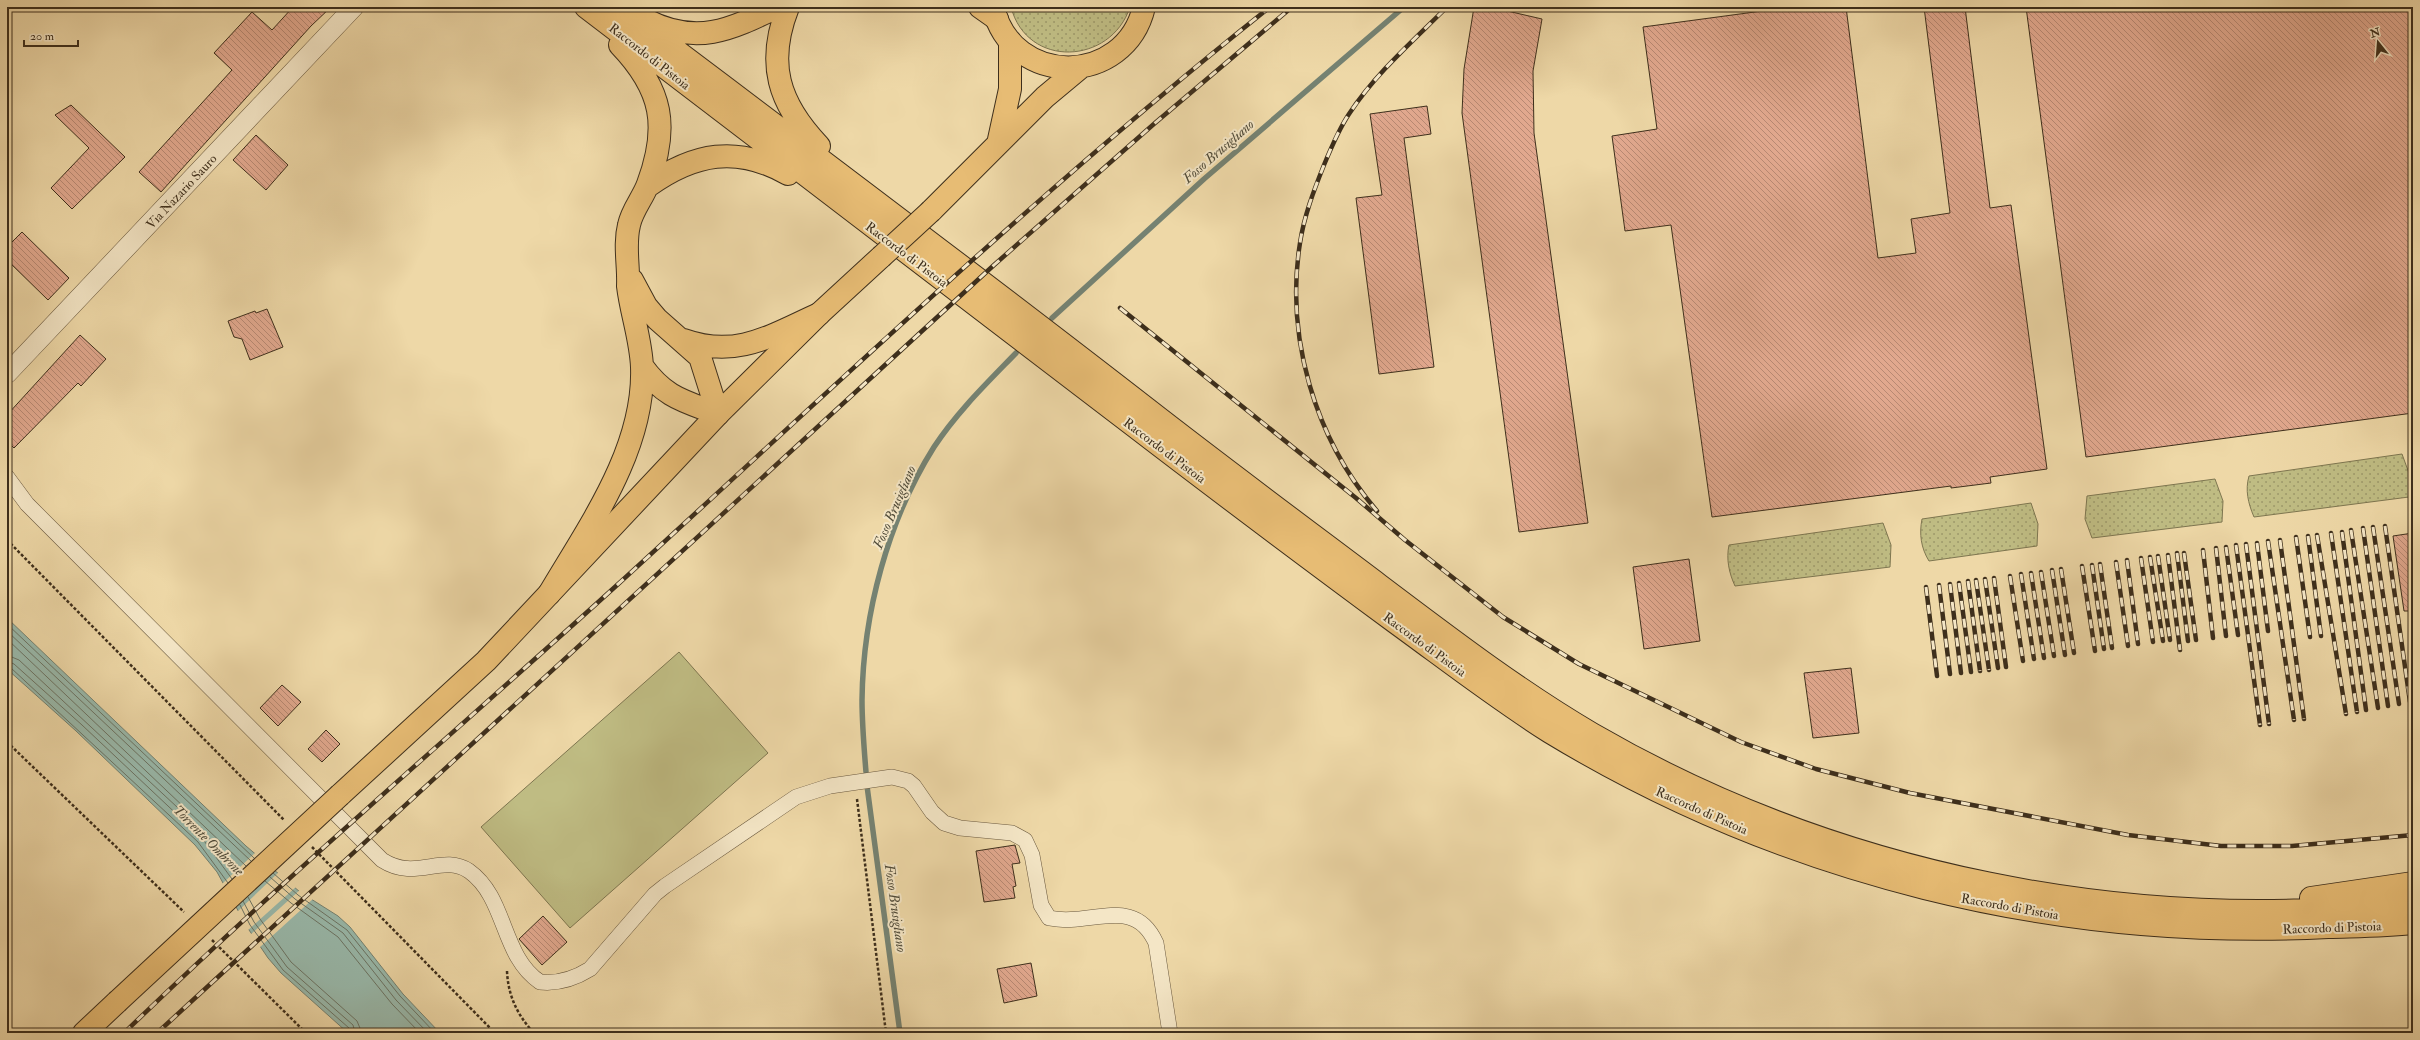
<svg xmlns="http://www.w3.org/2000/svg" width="2420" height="1040" viewBox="0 0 2420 1040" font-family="'IM FELL Double Pica',serif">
<defs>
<pattern id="green-dots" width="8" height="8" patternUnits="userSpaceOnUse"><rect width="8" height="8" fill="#bfbc83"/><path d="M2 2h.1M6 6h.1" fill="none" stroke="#9d996a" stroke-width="1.8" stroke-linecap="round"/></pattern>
<pattern id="building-back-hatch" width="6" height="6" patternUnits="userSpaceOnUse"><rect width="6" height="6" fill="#e1a88e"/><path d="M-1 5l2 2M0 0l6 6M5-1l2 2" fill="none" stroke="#b88973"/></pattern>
</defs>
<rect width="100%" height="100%" fill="#eed8a7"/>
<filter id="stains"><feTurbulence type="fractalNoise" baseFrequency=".005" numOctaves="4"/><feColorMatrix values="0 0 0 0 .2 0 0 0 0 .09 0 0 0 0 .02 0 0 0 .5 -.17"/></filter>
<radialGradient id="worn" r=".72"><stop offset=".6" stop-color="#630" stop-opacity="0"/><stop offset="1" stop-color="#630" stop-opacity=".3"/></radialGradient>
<path fill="url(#green-dots)" stroke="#7e7650" d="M1011,7H1130C1111,65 1027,69 1011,7Z
M2402,454L2410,476L2409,497L2254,517C2248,503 2245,490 2249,476Z
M2215,479L2223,501L2222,522L2092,538L2085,519L2087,496Z
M2031,503L2038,524L2037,546L1929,561C1921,548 1919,534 1922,519Z
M1883,523L1891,545L1890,567L1735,586C1729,573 1726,559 1729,545Z"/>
<path fill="#bfbc83" stroke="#7e7650" d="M679,652L768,753L570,928L481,827Z"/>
<path fill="#99b9ab" stroke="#758272" d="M7,618L246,846L300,892L338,916L350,927L403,994L440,1033H348L281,973L268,958L247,927L217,872L195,845L76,731L7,669Z"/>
<path fill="#eed8a7" d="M256,852L276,868L224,888L222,884Z
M280,871L297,886L247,931L237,912Z
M301,889L314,898L259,948L250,935Z"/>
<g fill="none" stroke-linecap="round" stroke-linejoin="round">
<path stroke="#6c7464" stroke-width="1" d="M7,624L254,858
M7,631L251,861
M7,639L246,866
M7,655L19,660L206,834L236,875
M7,661L14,664L82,725L202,838L232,879
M7,667L11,668L198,842L228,883
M273,873L298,895L347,930L400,996L435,1033
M270,877L295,899L343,933L396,1000L428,1033
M265,881L291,903L338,937L392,1004L420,1033
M248,897L260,919L291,962L357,1021L362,1033
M243,901L254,922L287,967L353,1025L355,1033
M240,905L250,925L283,970L349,1028L350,1033"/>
<path stroke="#758272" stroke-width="5.5" d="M1052,318L1204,179L1404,7
M866,772C864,748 862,724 862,700C863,613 888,520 934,447C957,412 987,383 1016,353
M867,786L900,1033"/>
</g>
<path fill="url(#building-back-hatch)" stroke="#3e2f1c" d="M293,7H331L311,26L161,192L139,172L232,70L214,53L252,12L272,30Z
M1474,7H1490L1542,19L1533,71L1534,133L1588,523L1519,532L1462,113L1464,69Z
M1792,7H1846L1878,258L1916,253L1911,219L1950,213L1924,7H1965L1990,208L2011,205L2047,469L1990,477L1991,483L1951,488V486L1712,517L1671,225L1625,231L1612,136L1657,129L1643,27Z
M2026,7H2413V413L2086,457Z
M71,105L125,157L72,209L51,188L89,148L55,115Z
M1427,106L1431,134L1404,138L1434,367L1379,374L1356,198L1382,195L1370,114Z
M256,135L288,165L266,190L233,160Z
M22,232L69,278L48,300L7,260V247Z
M267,309L283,347L250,360L242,339L234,337L228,321L255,311L256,313Z
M80,335L106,359L81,386L78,383L14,448L7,441V415Z
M2413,533V611H2404L2393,536Z
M1689,559L1700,641L1644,649L1633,567Z
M1851,668L1859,733L1813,738L1804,673Z
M282,685L301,702L278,726L260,708Z
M326,730L340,744L322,762L308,749Z
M1015,845L1020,863L1012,864L1016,886L1013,887L1015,898L984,902L976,851Z
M543,916L567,942L542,965L519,939Z
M1031,963L1037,996L1004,1003L997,969Z"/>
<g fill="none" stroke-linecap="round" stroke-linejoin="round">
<defs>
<path id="minor" d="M7,477L27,504L382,860C416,882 442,853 469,871C507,898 501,956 540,982C559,984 574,979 590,969L655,894L665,886L796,797L830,786L892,777L908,781L914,786L932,812L944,823L960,828L1012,833L1025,840L1032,855L1041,905L1049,918C1091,927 1134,894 1156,943L1170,1033"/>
<path id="tertiary" d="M7,374L354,7"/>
<path id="primary" d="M993,7C1012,88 1125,87 1144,7
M998,144L1010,89V41
M931,211L1045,97L1081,67
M340,795L486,661L718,414L819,314L881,257
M84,1033L117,1002"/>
<path id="trunk" d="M586,7C768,147 951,285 1133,425C1219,491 1307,557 1395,622C1446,659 1496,698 1550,732C1784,874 2056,941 2328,927C2357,926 2385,926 2413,923
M618,7C795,140 972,273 1147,409C1224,469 1302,527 1379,585C1448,637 1517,690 1592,734C1837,876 2131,935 2413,902
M788,7C766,63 778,103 819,146
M980,7L997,19
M646,20C696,46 730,30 777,7
M648,186C694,153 737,145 788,174
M632,280L646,306L657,319L700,357L718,414
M684,340C737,359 772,335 819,314
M642,366C665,398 684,401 718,414
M549,594C589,526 645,449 642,367C641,340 631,312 628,286C629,266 624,245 629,225C632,210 643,198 648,184C669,127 663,90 620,45
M2311,898L2413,883"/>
</defs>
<use href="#minor" stroke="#6a593f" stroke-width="16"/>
<use href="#tertiary" stroke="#6a593f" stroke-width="20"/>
<use href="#primary" stroke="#3e2f1c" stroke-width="24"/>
<use href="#trunk" stroke="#3e2f1c" stroke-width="24"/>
<path stroke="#3e2f1c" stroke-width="2.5" stroke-dasharray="3 2" stroke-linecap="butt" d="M7,540L284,820
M7,742L184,912
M857,799L886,1033
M312,847L495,1033
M212,940L306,1033
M507,971C508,995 517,1015 534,1033"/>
<use href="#minor" stroke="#f4e6c6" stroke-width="15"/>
<use href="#tertiary" stroke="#f4e6c6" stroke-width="19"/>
<use href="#primary" stroke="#e7bc74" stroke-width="22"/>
<use href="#trunk" stroke="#e7bc74" stroke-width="22"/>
<defs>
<path id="rail" d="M1120,308L1356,498L1405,540L1503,617L1579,664L1741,742L1816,769L1910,793L2128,835L2221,846H2292L2413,835
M1377,511C1315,439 1285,337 1300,243C1304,216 1314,190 1324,165C1331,148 1339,129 1349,114C1376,73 1413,41 1447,7
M2385,526L2410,702
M2373,527L2399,704
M2363,528L2388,706
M2351,530L2378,708
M2342,532L2366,710
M2331,533L2357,712
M2317,535L2346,714
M2308,536L2321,636
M2296,537L2310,637
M2280,540L2304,719
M2268,541L2294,720
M2257,543L2268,631
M2246,544L2269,724
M2236,545L2260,725
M2226,547L2238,635
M2216,548L2226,636
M2203,550L2213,638
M2177,553L2188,641
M2184,553L2196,640
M2168,555L2180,650
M2158,556L2170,640
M2150,557L2163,641
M2141,558L2153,642
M2127,560L2138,644
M2116,562L2128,646
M2100,564L2112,648
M2092,565L2104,649
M2082,566L2095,651
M2061,569L2074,653
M2052,570L2065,655
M2041,572L2054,656
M2031,573L2044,658
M2021,574L2034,659
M2010,576L2023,661
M1994,578L2006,667
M1985,579L1998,668
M1976,580L1989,670
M1968,581L1980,671
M1959,583L1971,672
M1950,584L1961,673
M1939,585L1950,674
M1926,587L1937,676
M124,1033C283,879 452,735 616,586C831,390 1042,188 1270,7
M157,1033L994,265L1155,123L1292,7"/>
</defs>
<use href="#rail" stroke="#3e2f1c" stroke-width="4.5"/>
<use href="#rail" stroke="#f4e6c6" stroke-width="3" stroke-dasharray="9" stroke-linecap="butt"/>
<defs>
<path id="primary-bridge" d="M881,257L931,211
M117,1002L340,795"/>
</defs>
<use href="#primary-bridge" stroke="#3e2f1c" stroke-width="24" stroke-linecap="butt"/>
<use href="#primary-bridge" stroke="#e7bc74" stroke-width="22"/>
</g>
<g text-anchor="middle" stroke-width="4" stroke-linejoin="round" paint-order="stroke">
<g font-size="13" fill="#3e2f1c" stroke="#f4e6c6">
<text transform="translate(650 56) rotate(38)" y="5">Raccordo di Pistoia</text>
<text transform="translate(181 191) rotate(-47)" y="5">Via Nazario Sauro</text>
<text transform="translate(907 254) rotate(37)" y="5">Raccordo di Pistoia</text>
<text transform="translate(1165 450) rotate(37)" y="5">Raccordo di Pistoia</text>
<text transform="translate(1425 644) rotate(36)" y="5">Raccordo di Pistoia</text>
<text transform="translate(1702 810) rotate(24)" y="5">Raccordo di Pistoia</text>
<text transform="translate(2010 906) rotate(10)" y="5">Raccordo di Pistoia</text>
<text transform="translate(2332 927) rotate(-2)" y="5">Raccordo di Pistoia</text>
</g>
<g font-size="14" font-style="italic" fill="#504b39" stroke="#f4e6c6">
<text transform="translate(1218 151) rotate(-41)" y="5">Fosso Brusigliano</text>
<text transform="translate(894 507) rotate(-67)" y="5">Fosso Brusigliano</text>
<text transform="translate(209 840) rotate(45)" y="5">Torrente Ombrone</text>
<text transform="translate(896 908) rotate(82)" y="5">Fosso Brusigliano</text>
</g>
</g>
<rect width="2420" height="1040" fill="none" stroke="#eed8a7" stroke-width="24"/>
<rect x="8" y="8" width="2404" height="1024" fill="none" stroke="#3e2f1c" stroke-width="2"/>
<rect x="12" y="12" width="2396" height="1016" fill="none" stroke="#3e2f1c"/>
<g transform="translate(2378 42) rotate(343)" stroke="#f4e6c6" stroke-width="3" paint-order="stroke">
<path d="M0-3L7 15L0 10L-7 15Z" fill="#3e2f1c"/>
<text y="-6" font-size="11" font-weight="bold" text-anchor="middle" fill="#3e2f1c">N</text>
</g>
<path d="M24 40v6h54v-6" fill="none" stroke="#3e2f1c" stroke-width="2"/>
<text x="30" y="40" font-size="12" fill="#3e2f1c" stroke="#f4e6c6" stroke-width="3" paint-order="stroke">20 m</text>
<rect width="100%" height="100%" filter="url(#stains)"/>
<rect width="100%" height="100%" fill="url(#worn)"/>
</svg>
